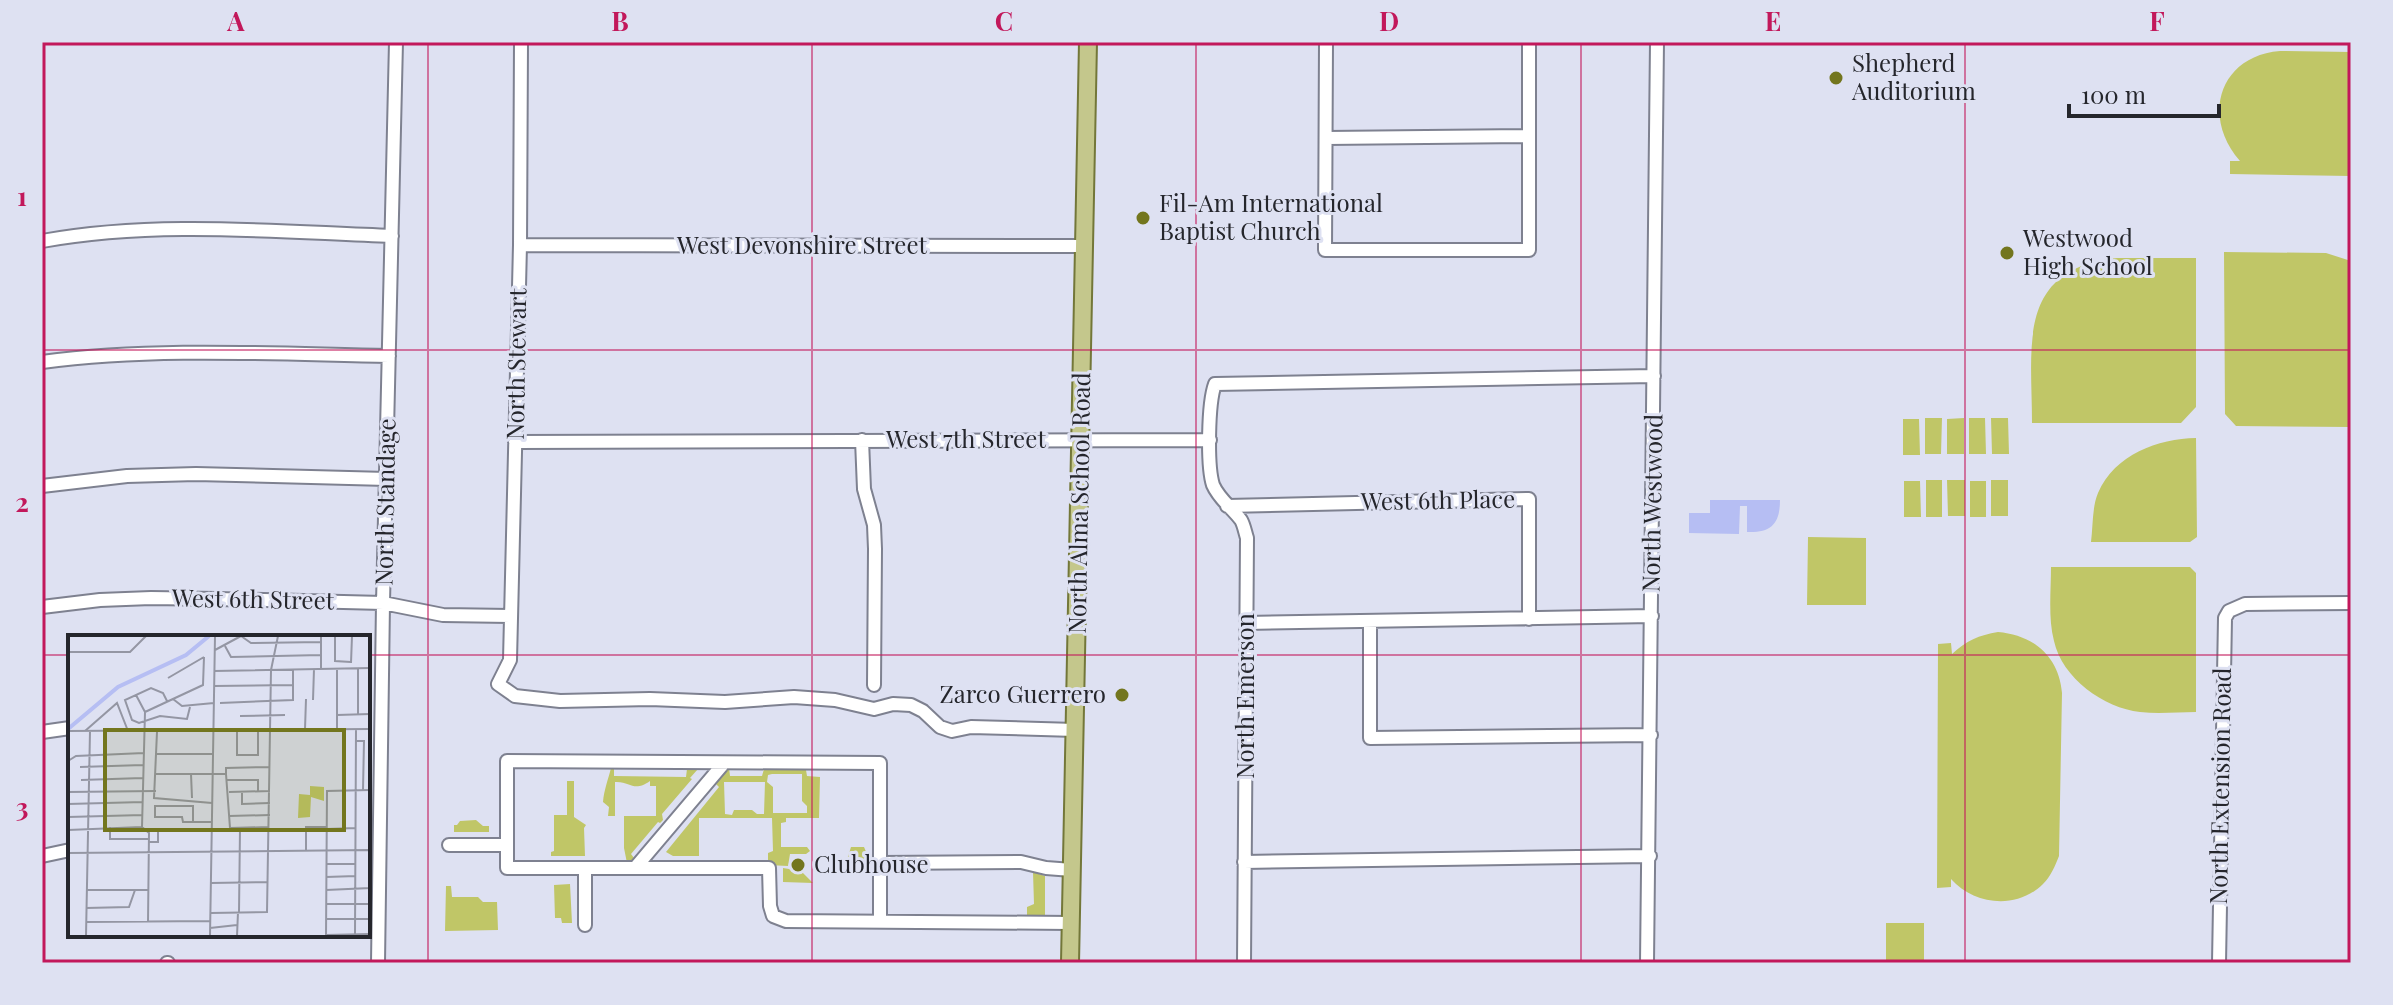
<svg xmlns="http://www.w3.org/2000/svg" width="2393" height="1005" viewBox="0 0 2393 1005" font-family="'Playfair Display',serif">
<rect width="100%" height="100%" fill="#dee1f2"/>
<path fill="#c0c667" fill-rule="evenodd" d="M2280,51L2351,52V176L2230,174V161H2240C2201,117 2219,56 2280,51Z
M2224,252L2326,253L2351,261V427L2236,426L2225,414Z
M2117,258H2196V407L2181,423H2032C2032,346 2016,269 2117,258Z
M1925,418H1942L1941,454H1925Z
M1964,418V454H1947V419Z
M1969,418H1985L1986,454H1969Z
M1991,418H2008L2009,454H1992Z
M1903,419H1919L1920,455H1903Z
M2196,438L2197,537L2190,542H2091C2093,527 2092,507 2098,493C2115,454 2158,439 2196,438Z
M1926,480H1942V517H1926Z
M1947,480H1965V516H1948Z
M1991,480H2008V516H1991Z
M1904,481H1920L1921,517H1904Z
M1970,481H1986V517H1970Z
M1808,537L1866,538V605H1807Z
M2051,567H2190L2196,573V712C2178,712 2159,714 2140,712C2104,708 2062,678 2054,641C2048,618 2051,591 2051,567Z
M1998,632C2034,635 2059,657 2062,693L2059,856C2055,866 2051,876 2043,884C2017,910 1974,905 1951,879V887L1937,888L1938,644L1951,643L1952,654C1966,641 1979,635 1998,632Z
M611,768H614V776L686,777L687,769H698L690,778L692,779L662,814L663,820L660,823L658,822L631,854L634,858V861L627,863L624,848V816H656V786H650V781C633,793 631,781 615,782V816H608L609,807L603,802C604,790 608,780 611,768Z
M726,768H729L730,776H762L764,769L806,770L807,776L820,777L819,818H786V822L781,823V847H807L810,851L806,854H790L788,866L768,865V853L773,851L772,818H699V856H673L666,852L719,787L714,782ZM772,774H802V801L807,806V813H773V787L767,782L768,775ZM724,782H765L764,814H757L752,810H734L732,815L725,814Z
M567,781H574V817L586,825L584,828L585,856H551V852L554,851V815H567Z
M476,820L483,826H489V832H454V825H457L460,821Z
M851,847H864L867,854H875V868H867L862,873H854L846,863Z
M783,868L801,871L813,883L783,882Z
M1033,872L1045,876V917L1038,919L1027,917V907L1034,904Z
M570,884L572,923H562L561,918H555L554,885Z
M446,886H451L452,897H478L483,902H497L498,930L445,931Z
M1886,923H1924V963H1886Z"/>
<path fill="#b6bef3" d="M1710,500H1780C1780,524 1771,533 1747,532V506H1740L1739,534L1689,533V513H1710Z"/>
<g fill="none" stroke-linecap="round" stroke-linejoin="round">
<defs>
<path id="minor" d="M521,42L520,245L510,660L498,684L515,696L560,701L650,699L725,702L794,697L835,700L874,709L893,704L911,705L923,711L940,727L952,731L971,727L1075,730
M1326,42L1325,250H1529V42
M1326,138L1529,136
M42,241C157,220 277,232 392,236
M520,245L1085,246
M42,362C157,347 273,354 389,356
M862,440L864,489L874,525L875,549L874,685
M515,442L1210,440
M42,486L127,476L196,474L387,479
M1227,506L1529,499V619
M42,607L100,600L151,598L218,599L383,603L443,615L511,616
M1370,621V738L1651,735
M1246,623L1652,616
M42,732L70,728
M449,845H507
M42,856L70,850
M1244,862L1650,856
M880,863L1021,862L1046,868L1072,870
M585,868V925
M635,868L724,763
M880,922V763L507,761V868H769L770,906L773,916L786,921L1071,923
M167,963H168
M378,963L383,603L396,42
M1244,963L1247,538C1245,532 1244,525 1241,520C1232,508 1219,499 1213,485C1207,466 1208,403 1215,384L1654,376
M1647,963L1657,42
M2219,963L2225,618L2229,611L2245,604L2351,603"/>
<path id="major" d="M1070,963L1088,42"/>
</defs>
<use href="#minor" stroke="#7e8190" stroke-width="16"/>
<use href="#major" stroke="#737739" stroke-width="20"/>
<use href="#minor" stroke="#fff" stroke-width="12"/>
<use href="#major" stroke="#c4c78c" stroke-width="16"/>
</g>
<path fill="none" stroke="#c2185b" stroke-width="2" stroke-opacity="0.55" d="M428,42V963M812,42V963M1196,42V963M1581,42V963M1965,42V963M42,350H2351M42,655H70M368,655H2351"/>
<g fill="#73761e" stroke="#dee1f2" stroke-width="3">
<circle cx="1836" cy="78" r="8"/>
<circle cx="1143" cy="218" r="8"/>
<circle cx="2007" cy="253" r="8"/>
<circle cx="1122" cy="695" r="8"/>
<circle cx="798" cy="865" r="8"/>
</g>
<g text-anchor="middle" stroke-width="6" stroke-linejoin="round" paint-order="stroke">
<g font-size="24" fill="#25262c" stroke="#dee1f2" text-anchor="start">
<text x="1852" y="72">Shepherd<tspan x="1852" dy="28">Auditorium</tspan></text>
<text x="1159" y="212">Fil-Am International<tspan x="1159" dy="28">Baptist Church</tspan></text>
<text x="2023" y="247">Westwood<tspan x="2023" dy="28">High School</tspan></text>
<text x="1106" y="703" text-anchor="end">Zarco Guerrero</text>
<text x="814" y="873">Clubhouse</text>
</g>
<g font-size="24" fill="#25262c" stroke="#dee1f2">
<text x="802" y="254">West Devonshire Street</text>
<text transform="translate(517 364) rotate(-89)" y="8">North Stewart</text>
<text x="966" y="448">West 7th Street</text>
<text transform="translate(1438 501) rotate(-1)" y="8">West 6th Place</text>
<text transform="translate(386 502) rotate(-89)" y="8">North Standage</text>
<text transform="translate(1080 503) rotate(-89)" y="8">North Alma School Road</text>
<text transform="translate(1653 503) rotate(-89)" y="8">North Westwood</text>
<text transform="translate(253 600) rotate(1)" y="8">West 6th Street</text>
<text transform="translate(1246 696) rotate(-90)" y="8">North Emerson</text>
<text transform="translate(2221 786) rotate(-89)" y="8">North Extension Road</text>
</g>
</g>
<g transform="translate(68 635)">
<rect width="302" height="302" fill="#dee1f2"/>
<path d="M242,151L256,152V166L243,162L242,182L230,183L231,159L242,160Z" fill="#c0c667"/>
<path fill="none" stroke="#b6bef3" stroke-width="4" d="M0,94L50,52L118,20L141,1"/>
<path fill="none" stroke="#9496a3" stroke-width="2" d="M173,1L183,8L253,7M253,1V34M267,1V26L283,27M157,11L163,22L253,20M147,15L173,1M0,17H62L78,1M283,28L284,1M146,36L302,33M100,43L136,22M146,51L225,50M68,60L77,77L74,192L81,198L80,287M105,64L114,71L146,68M245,65L246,34M99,66L95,58L83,53L57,65L64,85L71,88L92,81L119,84L122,72M152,68L225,65V34M77,77L135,50L136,22M290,79V33M269,80L302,79M172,81L217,80M237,94L238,64M269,94V33M0,96L302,94M17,96L49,68L60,96M169,96V120H190V96M89,97L86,163L144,168M288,106H296L295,155M89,119H145M0,126L8,121L76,118M12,132L75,130M88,139H158M123,139L124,163M13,145L75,143M159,145H190V157M0,157L88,156M161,157L202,156M174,157V169L202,168M0,169L75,167M161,181L202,180M0,182L75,180M125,187V171H87V182H114L115,187H144M42,192V204H81M201,192L162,193L158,139V133L202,132M80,194H90V207H81M259,194L288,193M0,195L74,192M238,215V192H259M0,218L302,215M259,229H288M258,242L288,241M143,248L200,247M18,255H81M258,255L302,253V215M258,269H302M18,273L61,272L67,255M171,277L172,194M143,278L199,277L203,35L210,1M258,284H302M18,287L142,286M142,293L169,290M287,299L288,94M258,300L302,299M18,301L22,96M142,301L147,1M169,301L170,277M258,301L259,156L302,155"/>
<path fill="#73761e" fill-opacity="0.15" stroke="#73761e" stroke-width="4" d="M37,95H276V195H37Z"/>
<rect width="302" height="302" fill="none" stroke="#25262c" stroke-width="4"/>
</g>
<rect width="2393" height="1005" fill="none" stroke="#dee1f2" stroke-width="88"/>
<path d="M2069 104v12h150v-12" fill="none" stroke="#25262c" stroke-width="4"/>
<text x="2081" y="104" font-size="24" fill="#25262c" stroke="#dee1f2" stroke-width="6" paint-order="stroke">100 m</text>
<rect x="44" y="44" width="2305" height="917" fill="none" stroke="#c2185b" stroke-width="3"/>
<g font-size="26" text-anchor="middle" font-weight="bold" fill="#c2185b">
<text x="236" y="31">A</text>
<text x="620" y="31">B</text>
<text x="1004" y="31">C</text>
<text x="1389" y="31">D</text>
<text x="1773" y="31">E</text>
<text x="2157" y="31">F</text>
<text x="22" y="206">1</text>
<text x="22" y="512">2</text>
<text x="22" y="817">3</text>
</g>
</svg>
